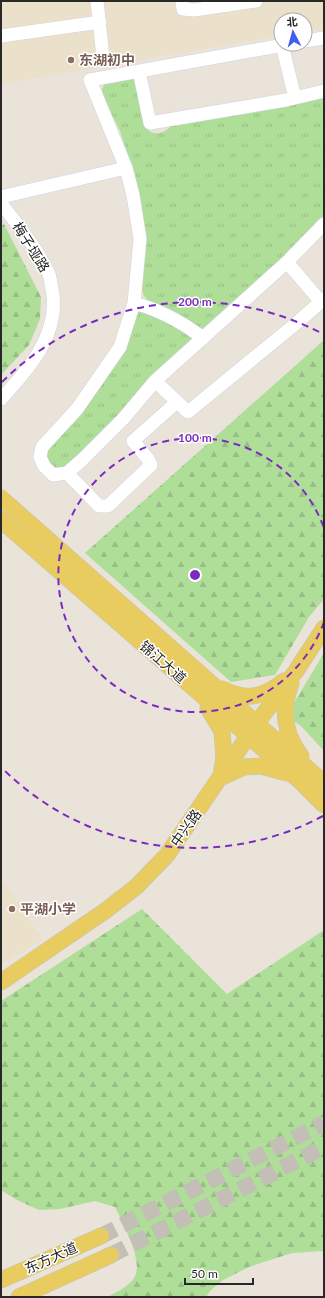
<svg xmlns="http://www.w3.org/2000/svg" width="325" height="1298" viewBox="0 0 325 1298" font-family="Lato,'Noto Sans SC',sans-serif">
<defs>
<pattern id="grass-tufts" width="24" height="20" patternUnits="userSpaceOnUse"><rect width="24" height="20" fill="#afde99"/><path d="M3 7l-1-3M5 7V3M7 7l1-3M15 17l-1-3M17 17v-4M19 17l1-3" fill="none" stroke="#97be84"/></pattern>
<pattern id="forest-firs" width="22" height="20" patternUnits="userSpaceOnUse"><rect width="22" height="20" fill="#afde99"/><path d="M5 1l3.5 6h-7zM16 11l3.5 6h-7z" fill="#97be84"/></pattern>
</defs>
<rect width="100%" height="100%" fill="#eae3da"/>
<path fill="#ebe1ca" d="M1,1H324V28L305,32V20H281V36L1,84Z
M1,878L43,939L1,965Z"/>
<path fill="url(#grass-tufts)" d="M137,77C138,86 143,122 146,127C153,138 165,133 172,125L324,96V216L275,265L202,331L150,303L144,296L141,287L137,192L128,155L120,131L103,96L102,89L105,84Z
M136,309L178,325L196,339L66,467C58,469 53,467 47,462L46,449L86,403Z"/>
<path fill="url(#forest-firs)" d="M4,224L41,297L40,319L29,345L1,375V226Z
M324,340V599L309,617L275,675L231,682L85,553Z
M324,653V751L301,726L286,716Z
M142,909L227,994L324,930V1251L292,1253L249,1267L223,1280L211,1290L206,1297H107C117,1292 132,1285 136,1274C141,1257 123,1223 115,1207L95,1201L60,1209L39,1210L17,1200L1,1190V1001Z"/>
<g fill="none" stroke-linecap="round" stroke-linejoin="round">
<path stroke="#c3beb6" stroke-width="16" stroke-dasharray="16 8" stroke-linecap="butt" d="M101,1236L324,1123
M111,1255L324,1147"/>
<defs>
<path id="minor" d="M97,1L103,57
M182,1L183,9L194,10L256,1
M1,36L100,22
M305,41L324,38
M289,44L90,80L126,168L133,195L140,239L134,303L120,347L77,409L42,447L40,457L44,466L53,475L67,473L82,460L123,419L155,381L287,262L324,224
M282,45L295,98
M139,71L150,123L286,100L324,91
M1,197L126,168
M1,203C18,226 37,248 49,274C51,281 52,289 53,295C58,337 27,371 1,399
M287,262L321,302
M134,303C160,310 182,322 203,338
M155,381L188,412L299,321L324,299
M67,473L99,506H108L151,465L148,459L133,441L177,402"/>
<path id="major" d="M1,498L324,783
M1,520L300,781L324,805
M291,684C281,709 284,734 301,756
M222,689C246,701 263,698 284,681
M208,708L222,731L224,758L221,775
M220,778L244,767L261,766L287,773
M1,982L105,911L136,887L167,855L257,723L296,671L324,628
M1,1280L101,1236
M19,1297L111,1255"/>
</defs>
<use href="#minor" stroke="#d0d2e0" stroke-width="14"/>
<use href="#major" stroke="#c3c3c3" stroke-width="17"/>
<use href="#minor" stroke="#fff" stroke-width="13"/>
<use href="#major" stroke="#e8cc60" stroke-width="16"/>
</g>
<g fill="none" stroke="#7b2cbf" stroke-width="2" stroke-dasharray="7 5">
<path d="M324 622A137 137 0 1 1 324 528"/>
<path d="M323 816A273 273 0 0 1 2 768M2 382A273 273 0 0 1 323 334"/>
</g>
<g fill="#8d6e63" stroke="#fff" stroke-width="1.5">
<circle cx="71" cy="60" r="4"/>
<circle cx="12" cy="909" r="4"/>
</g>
<g text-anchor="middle" stroke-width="3" stroke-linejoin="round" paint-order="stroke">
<g font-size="14" font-weight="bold" fill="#785e54" stroke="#fff" text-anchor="start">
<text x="79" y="65">东湖初中</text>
<text x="20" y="914">平湖小学</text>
</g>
<g font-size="14" fill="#282828" stroke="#fff">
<text transform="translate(31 247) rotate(58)" y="5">梅子垭路</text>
<text transform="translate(163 662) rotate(41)" y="5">锦江大道</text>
<text transform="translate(186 828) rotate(-55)" y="5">中兴路</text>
<text transform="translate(51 1258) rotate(-24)" y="5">东方大道</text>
</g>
</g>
<circle cx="195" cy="575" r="6" fill="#7b2cbf" stroke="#fff" stroke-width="2"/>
<g font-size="12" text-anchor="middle" font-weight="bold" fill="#7b2cbf" stroke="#fff" stroke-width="3" stroke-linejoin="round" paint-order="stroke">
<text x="195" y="306">200 m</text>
<text x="195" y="442">100 m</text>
</g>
<rect width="325" height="1298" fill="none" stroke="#282828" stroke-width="4"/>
<g transform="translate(293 32) rotate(354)"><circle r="19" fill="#ffffff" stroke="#a9a9a9"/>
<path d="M0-3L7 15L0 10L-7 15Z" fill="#415df0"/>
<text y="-6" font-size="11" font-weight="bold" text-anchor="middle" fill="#282828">北</text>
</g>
<path d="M185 1278v6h68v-6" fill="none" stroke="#282828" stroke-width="2"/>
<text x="191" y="1278" font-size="12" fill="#282828" stroke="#ffffff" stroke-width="3" paint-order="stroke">50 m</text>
</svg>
